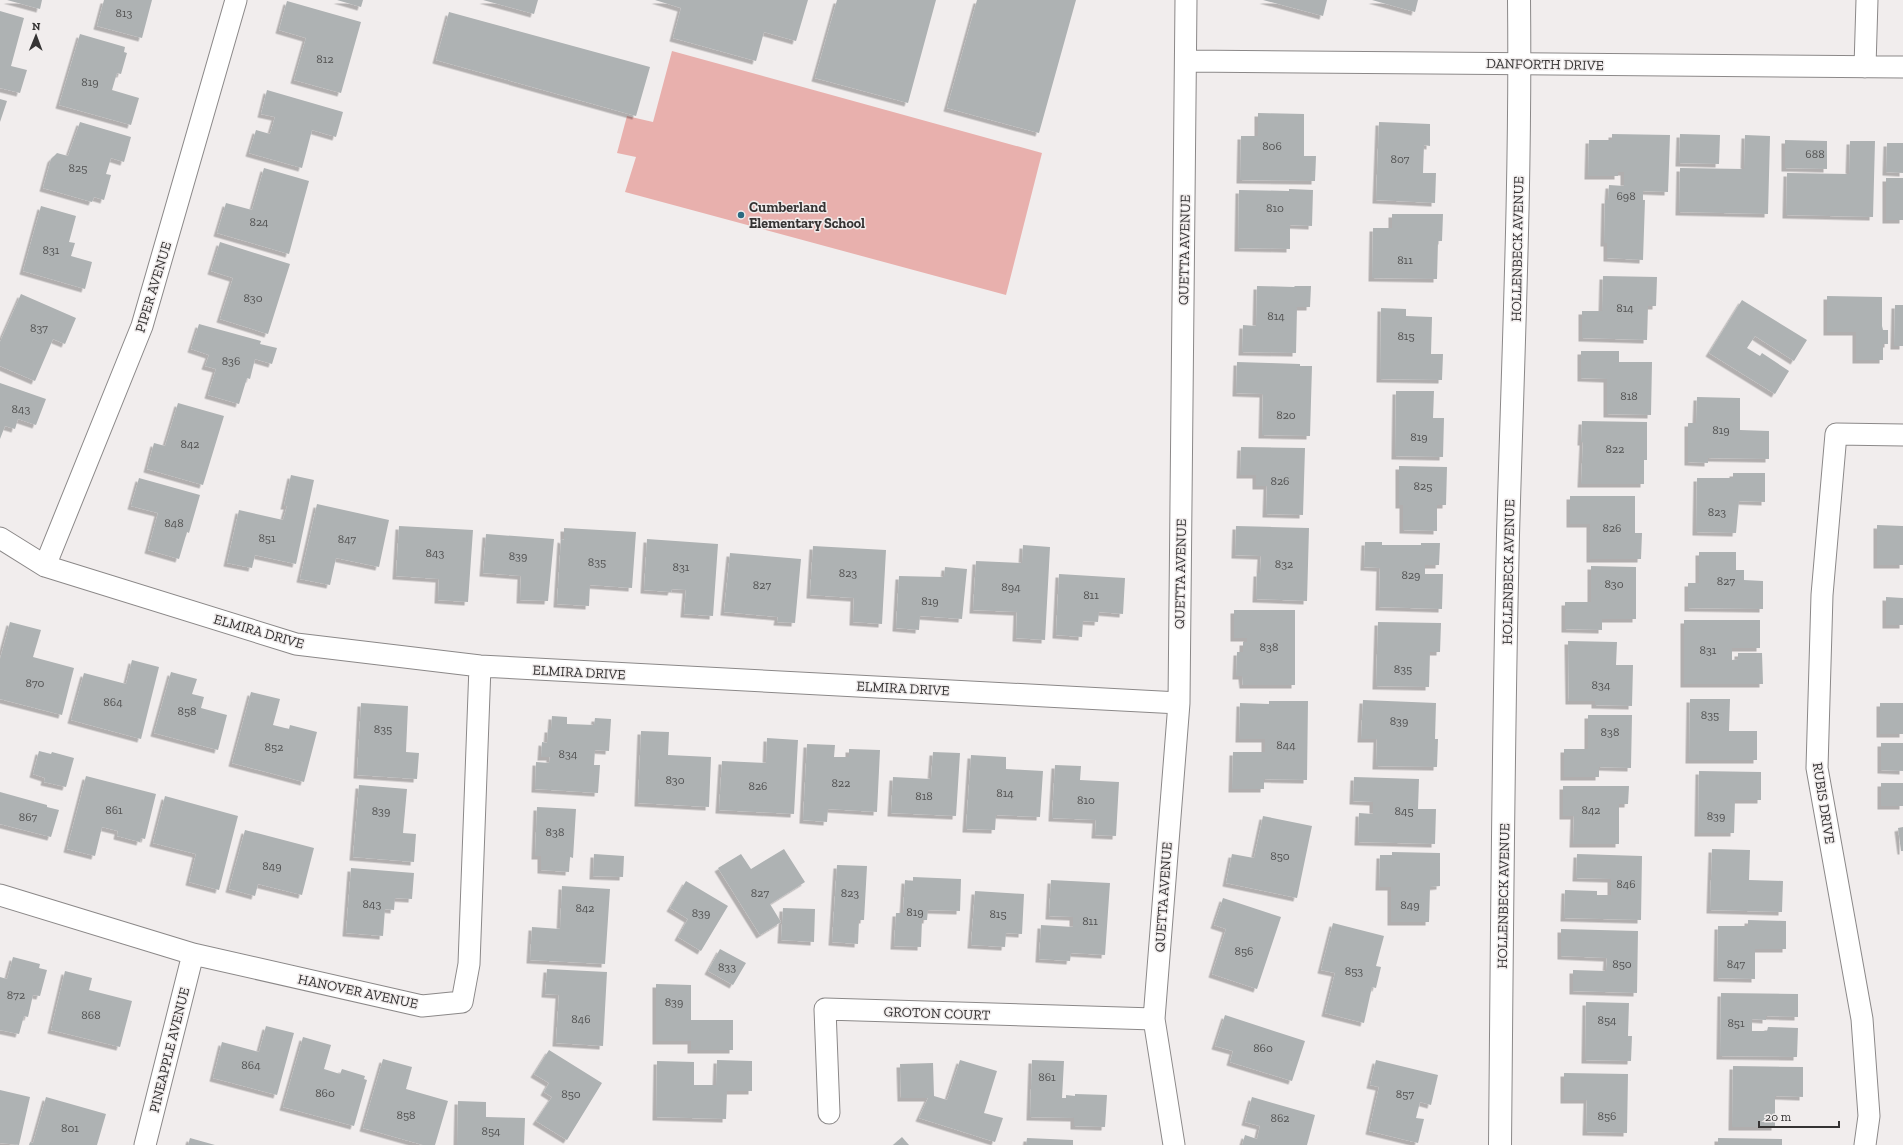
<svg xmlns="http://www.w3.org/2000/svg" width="1903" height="1145" viewBox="0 0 1903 1145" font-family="'Zilla Slab',serif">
<defs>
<filter id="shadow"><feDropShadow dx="-3.5" dy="3.5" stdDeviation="0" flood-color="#0004"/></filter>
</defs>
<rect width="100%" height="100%" fill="#f1eded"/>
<path fill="#e8b0ad" d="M672,51L1042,153L1006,295L625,192L636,157L617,153L627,116L653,122Z"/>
<path fill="#aeb2b3" filter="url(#shadow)" d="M7,0H42L40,9Z
M104,0H152L142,38L97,26Z
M337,0H363L361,7Z
M483,0H538L534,14Z
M655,0H808L796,41L764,32L756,61L673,38L681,8Z
M837,0H936L908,103L815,78Z
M977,0H1076L1039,133L947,108Z
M1263,0H1327L1323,16Z
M1372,0H1418L1415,12Z
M287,1L361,22L341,93L294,80L306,38L279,30Z
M0,11L24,18L11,66L27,70L20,93L0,88Z
M449,12L650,67L636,116L436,60Z
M80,34L125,47L124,52L127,53L121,74L117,73L112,90L139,98L131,125L59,105Z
M267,90L343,112L336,137L312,130L302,168L249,153L256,130L270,134L275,117L261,114Z
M0,99L7,101L0,122Z
M1258,113L1304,114V156H1316L1315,181L1240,180L1241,136H1258Z
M80,122L131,137L124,162L111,158L106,174L111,175L104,200L94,197L92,202L43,188L51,159L57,153L68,156Z
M1379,122L1430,124V146L1424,145L1423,173H1436L1435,203L1376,200Z
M1612,134L1670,135L1668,192L1643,191V200H1645L1643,260L1607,258V243H1604L1605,200H1608L1609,185L1624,186V172H1618V176H1588L1589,140H1612Z
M1680,134L1720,135L1719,164L1679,163Z
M1745,135L1770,136L1768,214L1679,212L1680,168L1744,169Z
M1785,140L1827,141V169L1785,168Z
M1850,141H1875L1873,217L1786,215L1787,173L1849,174Z
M1887,143H1903V173L1886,172Z
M264,168L309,181L289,254L217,233L226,203L252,210Z
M1886,178H1903V220H1886Z
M1289,189L1313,190L1312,226L1290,225V249L1238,248L1239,190L1289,191Z
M41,206L76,216L69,242L75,243L71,256L92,262L85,289L23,271Z
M1392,214H1443L1442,241H1438L1437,279L1372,278L1373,228H1392Z
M220,242L290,264L268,334L220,319L233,278L211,271Z
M1603,276L1657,277L1656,306H1648L1647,340L1582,338V311H1602Z
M1257,286L1294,287L1295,286H1311L1310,307H1297L1296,353L1242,352L1243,325L1256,326Z
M21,294L76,318L65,344L53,339L35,381L0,366V342Z
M1827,296L1882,297V326L1883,330H1888V344H1883V360H1856V332H1827Z
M1742,300L1807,340L1794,361L1755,336L1747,348L1760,356L1762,353L1789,371L1775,394L1709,353Z
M1895,305H1903V346H1894Z
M1381,308L1406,309V316L1432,317L1431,354H1443L1442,380L1380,379Z
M199,324L261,341L260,344L277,348L272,364L255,359L250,379L247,378L239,404L208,395L216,369L205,366L209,355L191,349Z
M1581,351H1619V362H1652L1651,415L1607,414V379L1581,378Z
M1237,362L1300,364V366H1312L1310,436L1262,435L1263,394L1236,393Z
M0,383L46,399L36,425L18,419L15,429L5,426L0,439Z
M1396,391H1434L1433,418H1444L1443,457L1395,456Z
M1697,397L1740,398V430L1769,431V459L1708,458V463L1688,462V423H1696Z
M178,403L224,416L203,485L147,469L154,443L165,446Z
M1582,421L1647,422V460H1644V484H1581L1583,442H1581Z
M1241,447L1305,448L1303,515L1266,514L1267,486H1256V475H1240Z
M1399,466L1447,467L1446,505H1437V531L1403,530V505H1399Z
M1733,473H1765V502L1739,501L1736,533L1696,532L1697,478H1733Z
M291,475L314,480L296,564L255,555L252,568L227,563L239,510L283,520L287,506H284Z
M139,478L200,495L189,533L187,532L179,559L148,550L158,513L131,506Z
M1570,496H1635V533H1642L1641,559H1590V524H1570Z
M317,504L389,520L379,567L336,558L330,585L300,579Z
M1877,525L1903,526V565H1877Z
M399,526L473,530L468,602L438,600L439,579L396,576Z
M1236,526L1309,528L1307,601L1256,599L1257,573H1260L1261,556L1235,555Z
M564,528L636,532L632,588L590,585L589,606L557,604L561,539L564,540Z
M486,534L554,539L548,601L520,600L521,576L483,573Z
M647,539L718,544L713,616L684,614L686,590L672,589L671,592L644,590Z
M1365,542H1382V545H1421V543H1440L1439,565H1425V574H1443L1442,609L1379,607L1380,568L1364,567Z
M1023,545L1050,547L1045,640L1016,638L1017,612L973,610L976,561L1022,563Z
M813,546L886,550L882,624L853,622L854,598L810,595Z
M1699,552H1736V570H1744V580L1763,581V609L1688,608V583H1699Z
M730,553L801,559L795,623L777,622L778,617L724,612Z
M1591,566L1636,567V619H1602V630L1565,629V602H1591Z
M945,567L967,569L962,619L920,616L919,630L896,628L899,576L944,577Z
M1059,574L1125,578L1123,614L1099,612L1098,622L1083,621L1082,637L1056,635Z
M1886,597L1903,598V625H1886Z
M1234,610H1295V685H1243L1242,676H1236L1237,652H1243V642H1247V638H1234Z
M1684,620H1760V648H1732V660L1738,659V653H1762L1763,684H1684Z
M10,622L41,630L33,657L74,668L62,715L0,699V659Z
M1378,622L1441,623L1440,652H1430L1429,687L1376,686Z
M1568,641L1617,642L1616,665H1633L1632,706L1595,705V701H1569Z
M132,660L159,667L141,739L71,720L84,673L126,684Z
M171,672L197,679L192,694L204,697L201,708L227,715L218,750L154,733Z
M251,692L280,699L273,725L289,729L290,725L317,732L304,782L232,763Z
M1690,699H1730L1729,731H1757V760H1689Z
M1363,700L1436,703L1435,739H1438L1437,767L1376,766L1377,739H1361Z
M1269,701H1308L1307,780L1264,779V789H1232L1233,752H1265V739H1239L1240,703L1269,704Z
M361,703L408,706L406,752L419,753L417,779L357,775Z
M1880,703H1903V734H1880Z
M1588,715H1632L1631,768L1599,767V777H1564V749H1588Z
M552,716L567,717V724L594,725L595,718L611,719L609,751L595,750L594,765H600L598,793L535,789L536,762L549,763L550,757H541L542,742L547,743L548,729H551Z
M641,731L669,732L668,755L711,757L709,807L638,803Z
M767,738L798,740L794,814L719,810L722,761L766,763Z
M1881,743H1903V771L1881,770Z
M807,744L835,745L834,757H849V749L880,750L877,812L828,809L827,822L803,820Z
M39,751L51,754L52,752L74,758L66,787L44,782L45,778L33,774Z
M933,752L960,753L956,816L891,813L893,777L931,779Z
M971,755L1006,757V769L1043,771L1040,817L996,815L995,830L966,829Z
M1055,765L1081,766L1080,780L1119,782L1116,836L1095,835L1096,820L1052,818Z
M1699,771L1761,772V800H1735L1734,833H1698Z
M86,776L156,794L145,839L141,838L140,842L117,836L118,831L102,827L95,856L67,849Z
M1354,777L1419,779L1418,809H1436L1435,844L1358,842L1359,813L1373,814V802L1353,801Z
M1881,783H1903V806H1881Z
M359,785L407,789L403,833L416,834L414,862L353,857Z
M1563,786H1629L1628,804H1619V844H1573L1574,816H1563Z
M0,792L47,805V807L59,810L51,837L0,824Z
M165,796L238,816L219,890L189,882L196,854L153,843Z
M537,807L576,809L573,858L570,857L569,872L541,870V856H535Z
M1263,816L1312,826L1297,898L1226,883L1232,854L1254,858Z
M1903,827V851H1901L1898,828Z
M245,830L314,848L302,895L258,884L255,896L229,889Z
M784,849L805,882L770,904L781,922L760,935L718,868L741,854L751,869Z
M1712,849L1750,850L1749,880L1783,881L1782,912L1710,910Z
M1392,852L1440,853V886L1430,887L1429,922H1391V887H1379L1380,855H1392Z
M594,854L624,856L623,877L593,876Z
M1577,854L1642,856L1641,920L1564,918L1565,890L1597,891V895H1611V879L1576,878Z
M837,865L867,866L864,920H859L858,944L832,942Z
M351,868L414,873L412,899L395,898L394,910L385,909L383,936L346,933Z
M913,877L961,879L960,911L928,910L927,920H922L921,947L894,946L896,913H903L905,880L913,881Z
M1051,880L1110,883L1105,955L1071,953L1070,961L1039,959L1041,925L1073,927V917L1049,916Z
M686,881L728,906L701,951L678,937L688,919L670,908Z
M562,886L610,889L605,964L530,960L532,927L560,929Z
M975,891L1024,894L1022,934L1006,933L1005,947L971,945Z
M1223,898L1281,917L1257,989L1212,974L1226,929L1214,925Z
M783,908L815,909L814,942L781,940Z
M1748,920L1786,921V949H1755V979L1717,978L1718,926H1748Z
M1333,923L1384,936L1376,966L1381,967L1376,988L1372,987L1364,1023L1325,1013L1335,973L1321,970Z
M1561,929L1638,931L1637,993L1573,991V970L1606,971L1607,958L1561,956Z
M720,949L746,963L733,985L708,971Z
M13,957L40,964L39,968L47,970L40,996L33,995L28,1017L24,1016L19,1034L0,1030V977L7,979Z
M547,969L607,972L603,1046L556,1043L559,995L545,994Z
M65,971L92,978L89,990L132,1001L120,1047L51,1030Z
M656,984L691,985V1020H733V1050H691V1041H656Z
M1721,993L1798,994V1017L1766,1016V1020L1752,1019V1031H1767L1768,1027L1798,1028L1797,1057L1720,1056Z
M1586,1002L1629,1003L1628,1036H1632L1631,1061L1585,1060Z
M1225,1015L1305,1041L1292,1081L1230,1062L1233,1051L1215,1046Z
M266,1026L294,1033L277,1095L213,1078L222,1042L259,1052Z
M303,1037L331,1045L324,1069L340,1074L342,1069L365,1076L364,1079L367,1080L354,1126L283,1107Z
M549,1050L602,1083L567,1140L536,1121L552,1097L544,1092L549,1083L534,1074Z
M383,1059L412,1067L406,1089L448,1101L435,1145H423L363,1128Z
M717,1060L752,1061V1091H727L726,1119L656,1117L657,1061L694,1062V1085H716Z
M960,1060L997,1071L984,1113L1003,1118L995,1142L919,1118L928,1098H901L900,1064L933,1063L934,1096L947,1100Z
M1032,1060L1064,1061L1062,1098H1066V1095L1075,1096V1094L1107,1095L1105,1127L1074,1126V1118L1030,1117Z
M1376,1060L1438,1075L1431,1105L1420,1102L1416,1118L1424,1119L1418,1143L1369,1131L1379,1087L1370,1085Z
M1733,1066L1803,1067V1097L1775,1096V1127H1732Z
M1564,1073L1628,1074L1627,1133L1586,1132L1587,1100H1564Z
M0,1090L30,1097L19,1145L0,1143Z
M46,1097L106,1114L97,1145H29L30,1142L33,1143Z
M1252,1097L1315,1115L1307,1145H1242L1245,1135L1257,1139L1260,1126L1245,1122Z
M458,1101L486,1102V1117L525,1118L524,1145H457Z
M902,1137L909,1145H893Z
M190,1138L215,1145H188Z
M1027,1138L1073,1140V1145H1026Z
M1718,1138L1782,1139V1145H1718Z"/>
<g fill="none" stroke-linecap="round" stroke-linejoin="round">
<defs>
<path id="minor" d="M1186,61L1903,67
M1865,67L1867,0
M0,538L45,566L296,644L480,666L1179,703
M45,566L142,326L236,0
M0,895L193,954L422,1006L462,1002L469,964L480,666
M829,1113L825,1009L1154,1019
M145,1145L193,954
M1174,1145L1154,1019L1179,703L1186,0
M1865,1145L1869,1116L1862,1019L1817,768L1822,595L1836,434L1903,435"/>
<path id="tertiary" d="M1500,1145C1502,942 1503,738 1508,535C1513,357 1521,178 1519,0"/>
</defs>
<use href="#minor" stroke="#8b8888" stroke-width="23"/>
<use href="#tertiary" stroke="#8b8888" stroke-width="24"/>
<use href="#minor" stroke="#fff" stroke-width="21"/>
<use href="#tertiary" stroke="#fff" stroke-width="22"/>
</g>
<circle fill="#2c6a80" stroke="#f1eded" stroke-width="1.5" cx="741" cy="215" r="4"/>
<g text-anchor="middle" stroke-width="3" stroke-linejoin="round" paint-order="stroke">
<g font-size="12" fill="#535353">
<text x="124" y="17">813</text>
<text x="325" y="63">812</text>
<text x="90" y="86">819</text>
<text x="1272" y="150">806</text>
<text x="1815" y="158">688</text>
<text x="1400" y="163">807</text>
<text x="78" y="172">825</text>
<text x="1626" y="200">698</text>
<text x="1275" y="212">810</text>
<text x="259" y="226">824</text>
<text x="51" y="254">831</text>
<text x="1405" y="264">811</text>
<text x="253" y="302">830</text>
<text x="1625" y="312">814</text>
<text x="1276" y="320">814</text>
<text x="39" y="332">837</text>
<text x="1406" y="340">815</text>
<text x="231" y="365">836</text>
<text x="1629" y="400">818</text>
<text x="21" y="413">843</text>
<text x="1286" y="419">820</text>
<text x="1721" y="434">819</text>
<text x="1419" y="441">819</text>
<text x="190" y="448">842</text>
<text x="1615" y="453">822</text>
<text x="1280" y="485">826</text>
<text x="1423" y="490">825</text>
<text x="1717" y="516">823</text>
<text x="174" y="527">848</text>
<text x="1612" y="532">826</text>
<text x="267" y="542">851</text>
<text x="347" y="543">847</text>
<text x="435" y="557">843</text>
<text x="518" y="560">839</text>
<text x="597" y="566">835</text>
<text x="1284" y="568">832</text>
<text x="681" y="571">831</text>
<text x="848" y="577">823</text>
<text x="1411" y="579">829</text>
<text x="1726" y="585">827</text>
<text x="1614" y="588">830</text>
<text x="762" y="589">827</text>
<text x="1011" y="591">894</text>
<text x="1091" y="599">811</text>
<text x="930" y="605">819</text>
<text x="1269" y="651">838</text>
<text x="1708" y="654">831</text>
<text x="1403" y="673">835</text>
<text x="35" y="687">870</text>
<text x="1601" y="689">834</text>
<text x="113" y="706">864</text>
<text x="187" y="715">858</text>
<text x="1710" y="719">835</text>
<text x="1399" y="725">839</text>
<text x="383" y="733">835</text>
<text x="1610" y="736">838</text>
<text x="1286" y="749">844</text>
<text x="274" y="751">852</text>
<text x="568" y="758">834</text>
<text x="675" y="784">830</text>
<text x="841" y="787">822</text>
<text x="758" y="790">826</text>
<text x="1005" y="797">814</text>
<text x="924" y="800">818</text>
<text x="1086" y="804">810</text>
<text x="114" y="814">861</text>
<text x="1591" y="814">842</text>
<text x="381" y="815">839</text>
<text x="1404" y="815">845</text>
<text x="1716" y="820">839</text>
<text x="28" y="821">867</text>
<text x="555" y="836">838</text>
<text x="1280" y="860">850</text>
<text x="272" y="870">849</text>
<text x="1626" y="888">846</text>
<text x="760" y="897">827</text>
<text x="850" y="897">823</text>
<text x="372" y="908">843</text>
<text x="1410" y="909">849</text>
<text x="585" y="912">842</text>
<text x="915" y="916">819</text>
<text x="701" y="917">839</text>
<text x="998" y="918">815</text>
<text x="1090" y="925">811</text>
<text x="1244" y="955">856</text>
<text x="1622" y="968">850</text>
<text x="1736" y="968">847</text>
<text x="727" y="971">833</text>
<text x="1354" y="975">853</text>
<text x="16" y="999">872</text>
<text x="674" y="1006">839</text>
<text x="91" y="1019">868</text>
<text x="581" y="1023">846</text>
<text x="1607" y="1024">854</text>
<text x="1736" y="1027">851</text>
<text x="1263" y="1052">860</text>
<text x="251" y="1069">864</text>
<text x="1047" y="1081">861</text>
<text x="325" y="1097">860</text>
<text x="571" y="1098">850</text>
<text x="1405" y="1098">857</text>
<text x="406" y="1119">858</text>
<text x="1607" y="1120">856</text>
<text x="1280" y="1122">862</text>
<text x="70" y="1132">801</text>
<text x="491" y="1135">854</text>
</g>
<g font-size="14" fill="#353333" stroke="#f1eded">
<text transform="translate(1545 64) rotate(1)" y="5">DANFORTH DRIVE</text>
<text transform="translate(1517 249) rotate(-89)" y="5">HOLLENBECK AVENUE</text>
<text transform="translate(1184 250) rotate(-89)" y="5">QUETTA AVENUE</text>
<text transform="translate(153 287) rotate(-73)" y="5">PIPER AVENUE</text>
<text transform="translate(1508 572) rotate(-89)" y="5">HOLLENBECK AVENUE</text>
<text transform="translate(1180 574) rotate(-89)" y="5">QUETTA AVENUE</text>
<text transform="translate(259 631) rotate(16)" y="5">ELMIRA DRIVE</text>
<text transform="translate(579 672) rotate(3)" y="5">ELMIRA DRIVE</text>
<text transform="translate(903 688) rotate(3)" y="5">ELMIRA DRIVE</text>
<text transform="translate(1824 803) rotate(81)" y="5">RUBIS DRIVE</text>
<text transform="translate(1503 896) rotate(-89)" y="5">HOLLENBECK AVENUE</text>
<text transform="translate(1163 897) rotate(-86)" y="5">QUETTA AVENUE</text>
<text transform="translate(358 991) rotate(12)" y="5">HANOVER AVENUE</text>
<text transform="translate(937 1013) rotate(2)" y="5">GROTON COURT</text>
<text transform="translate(169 1050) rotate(-76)" y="5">PINEAPPLE AVENUE</text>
</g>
<g font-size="14" font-weight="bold" fill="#353333" stroke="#f1eded" text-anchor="start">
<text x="749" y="212">Cumberland<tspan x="749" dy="16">Elementary School</tspan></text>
</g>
</g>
<g transform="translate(36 36) rotate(1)" stroke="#f1eded" stroke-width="3" paint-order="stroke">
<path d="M0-3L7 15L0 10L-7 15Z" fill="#353333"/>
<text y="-6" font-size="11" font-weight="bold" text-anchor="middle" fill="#353333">N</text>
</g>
<path d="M1759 1121v6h80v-6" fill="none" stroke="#353333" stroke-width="2"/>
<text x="1765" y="1121" font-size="12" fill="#353333" stroke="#f1eded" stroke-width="3" paint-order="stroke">20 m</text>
</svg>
